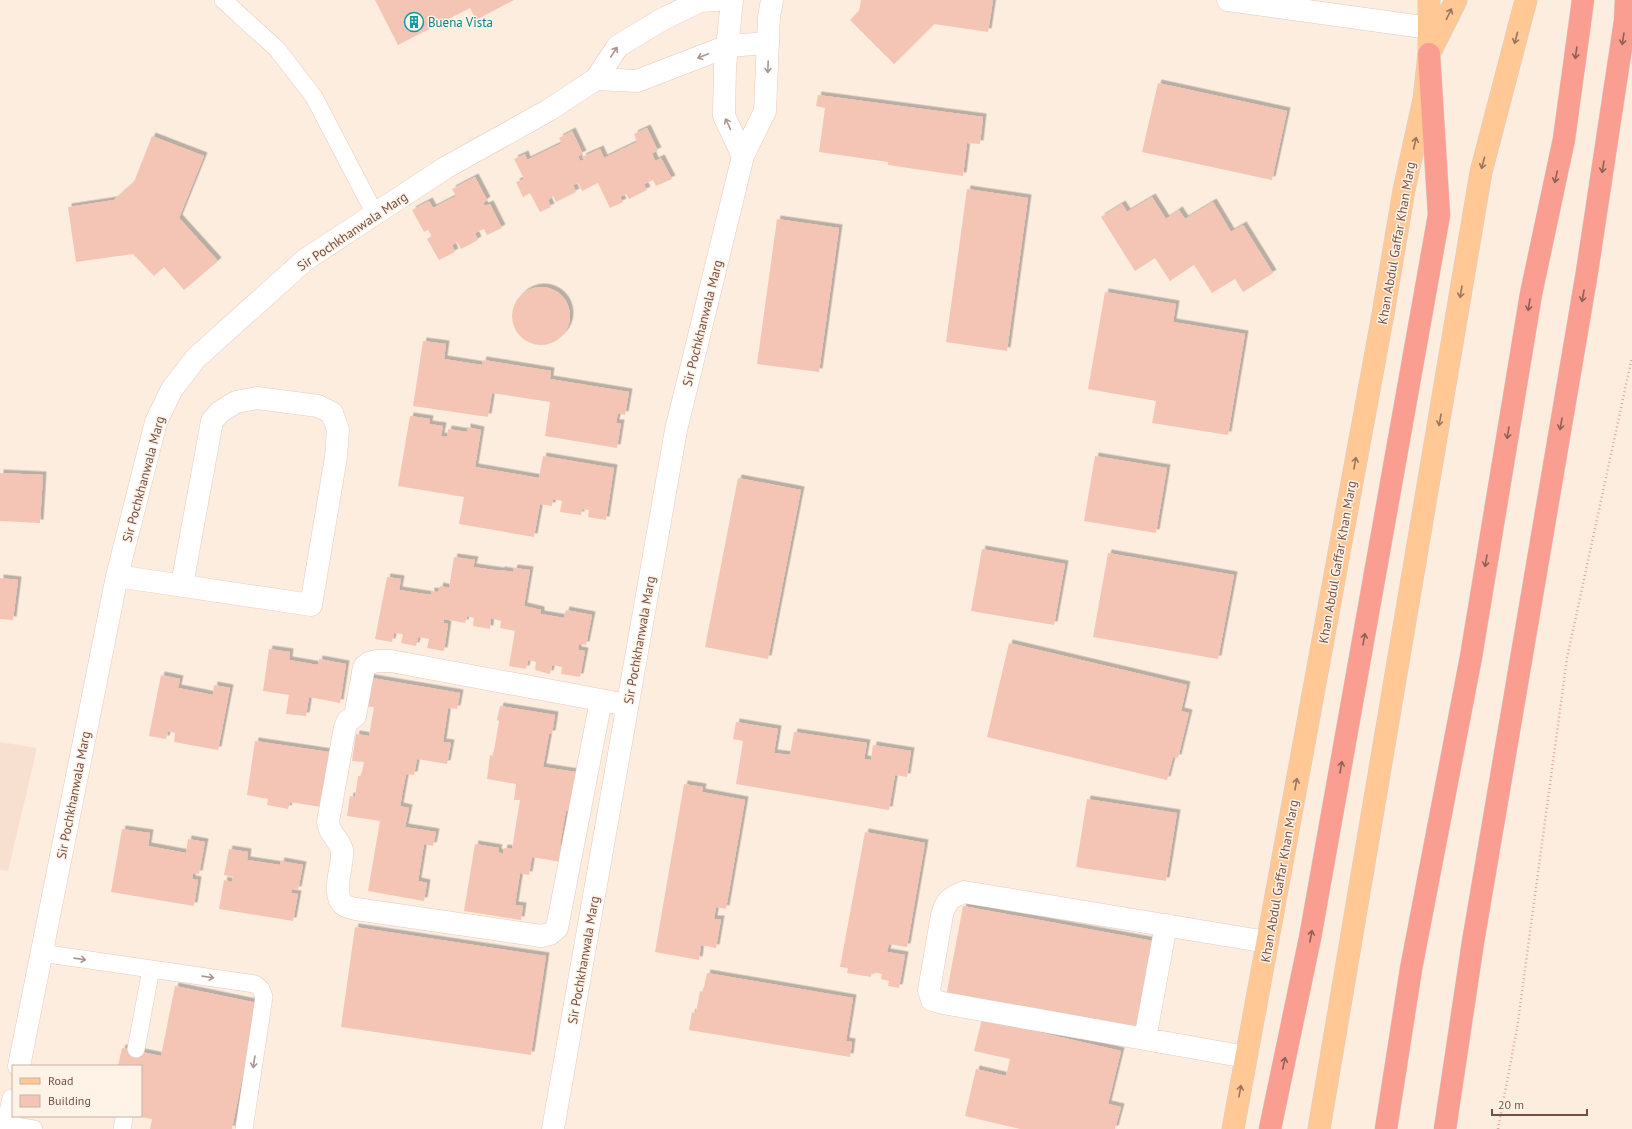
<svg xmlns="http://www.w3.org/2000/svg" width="1632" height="1129" viewBox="0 0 1632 1129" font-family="'PT Sans',sans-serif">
<defs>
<filter id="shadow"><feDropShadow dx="3.5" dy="-3.5" stdDeviation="0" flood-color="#0004"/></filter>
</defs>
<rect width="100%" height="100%" fill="#fdeddf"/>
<path fill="#f7e0d0" d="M0,742L37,748L8,871L0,870Z"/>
<path fill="#f4c5b5" filter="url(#shadow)" d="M375,0H514L476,20L470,8L398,45Z
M861,0H993L988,32L934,24L894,64L850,20L859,11Z
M1158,83L1287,111L1272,180L1142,152Z
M818,95L983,117L980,144L967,143L963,176L888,165V162L819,152L825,108L816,106Z
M647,128L658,151L652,153L655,161L661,158L672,179L656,186L653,180L644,184L647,190L629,199L626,194L620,197L623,202L610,208L598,183L582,191L578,183L573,185L576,192L556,202L553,196L548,200L551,207L540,212L530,193L523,197L516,182L524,179L514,159L525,154L527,160L562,143L559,138L572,131L583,154L578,156L580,161L584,160L582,157L600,149L604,158L637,142L634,134Z
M152,136L204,156L179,218L218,261L184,290L164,267L154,276L133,254L76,262L68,207L114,200L134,182Z
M475,177L487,200L483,203L485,206L490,204L502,228L487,235L484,229L475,233L478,240L461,249L457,242L452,245L455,252L439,260L427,239L432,236L428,230L424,232L412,210L429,201L433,208L456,196L452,189Z
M967,189L1028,198L1007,351L946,342Z
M1152,197L1166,219L1179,210L1185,219L1213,202L1231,232L1243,225L1273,273L1243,292L1235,279L1212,293L1194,265L1170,281L1155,258L1135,271L1101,217L1122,204L1127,212Z
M777,219L839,228L819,372L757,364Z
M512 316a29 29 0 1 1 58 0a29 29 0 1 1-58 0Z
M1105,292L1176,304L1173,322L1245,334L1228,435L1152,423L1156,401L1088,389Z
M423,341L446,344L444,359L482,365L483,360L551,371L550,379L629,392L625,415L618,413L616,423H621L617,448L545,436L550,402L492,393L488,417L413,406Z
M410,416L430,419L429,424L443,426L441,436L447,437L448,429L467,432V427L481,430L475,467L539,478L543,456L614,468L606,520L588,517L589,510L582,509L581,515L560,512L562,501L553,499L552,506L540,504L534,537L459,524L464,497L398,486Z
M1095,456L1167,468L1156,533L1084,521Z
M0,473L43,475L40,523L0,521Z
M738,478L801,490L768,659L705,647Z
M982,549L1065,564L1054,625L971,611Z
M1108,553L1234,575L1218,659L1093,637Z
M454,557L475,560L473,567L501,571V570L513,572L514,568L530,570L524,606L541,610V614L564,618L566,610L592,615L586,645L579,644L578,650L585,651L580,677L561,674L562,667L552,665L550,674L535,670L536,662L528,660L526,669L509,666L515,631L500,628L501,621L491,618L490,629L473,626L474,618L467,616L465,623L444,619V623L448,624L444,651L427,648L429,639L418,637L416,646L401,643L403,634L394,633L392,642L375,639L387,577L401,579L399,590L431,595V591L438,592L440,586L449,588Z
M0,578L18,580L13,620L0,619Z
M1009,643L1187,685L1181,711L1189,713L1178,758L1173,757L1167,780L987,737Z
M269,649L290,652L289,660L318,665L319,659L346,664L340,703L309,697L306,716L286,714L289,695L263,691Z
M161,675L180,679L178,688L213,695L214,685L230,688L218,750L174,742L175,733L168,731L166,739L149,736Z
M366,677L460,693L457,709L448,708L443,742L451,743L447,764L417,759L414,775L406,774L400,806L409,808L405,827L436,832L433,846L424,844L418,881L427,883L424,901L368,891L380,821L347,816L350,796L355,797L358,776H361L364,762L352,761L356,734L369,736L374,707L361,706Z
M500,706L555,715L552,734H549L543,767L582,773L575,812L566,810L560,845L563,846L561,862L532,857L529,875L520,873L515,905L523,906L521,920L464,911L475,844L499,848L498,852L503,854L504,848L512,849L520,800H514L516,784L487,779L490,755L493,756L499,721L497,720Z
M736,722L778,729L774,753L790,755L794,732L867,743L864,759L871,760L873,745L911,751L907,777L895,775L889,810L736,784L743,741L733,739Z
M255,741L329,752L321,807L290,802L288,809L267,805L268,799L247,795Z
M684,784L703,787L702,792L745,800L726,909L716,907L714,919H721L716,948L701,945L699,960L655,952Z
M1087,799L1177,813L1166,881L1076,867Z
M122,829L150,833L148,846L186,853L188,839L205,842L199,874L193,873L192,879L198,880L194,906L111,892Z
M865,832L925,843L907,947L889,944L887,952L905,955L899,988L888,986L889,981L881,979L882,974L872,972L871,977L847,973L848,968L840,967Z
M229,849L248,852L247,860L280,865L281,861L303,865L298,890L292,889L291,893L298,894L293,921L219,909L224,880L232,882L233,877L224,875Z
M963,906L1153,941L1136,1032L946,997Z
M355,927L546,956L531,1055L341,1027Z
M707,973L853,998L846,1041L852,1042L850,1057L689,1030L692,1012L696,1013L700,991L703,992Z
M175,986L257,1003L232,1129H150L152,1119L141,1117V1066H118L122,1048L161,1056Z
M982,1019L1121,1051L1108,1104L1121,1107L1115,1129H1020L965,1116L976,1069L1006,1076L1010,1059L974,1051Z"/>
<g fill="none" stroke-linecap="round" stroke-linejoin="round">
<defs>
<path id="lane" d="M223,0L277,49L314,97L375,214
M41,953L255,984L261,989L264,997L244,1129
M136,1049L151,969
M8,1125L34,1129
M122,1129L124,1119"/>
<path id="street" d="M717,0L700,1L663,19L618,46L596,79L637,81L728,46L768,43
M1228,0L1430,28
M117,576L311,605L336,457L338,430L332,413L318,406L257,398L236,402L220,412L212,421L182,585
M601,700L557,928L550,934L541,936L356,909C352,908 346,907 344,905C330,894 344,865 342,850C340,842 334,838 331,831C329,829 329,825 328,822L345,727L348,721L355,716L364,667L369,663L377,661H391L627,705
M1145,1039L1166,925
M1246,1057L943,1003L932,1000L929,990L942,915C946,900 950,898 964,892L1267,942
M19,1066L117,576L156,422L172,389L196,358L305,260L445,168L549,110L596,79
M7,1129L13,1100"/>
<path id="secondary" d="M732,0L725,67L724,116L743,156L765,111L769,17L772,0
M553,1129L676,430L743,156"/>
<path id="primary" d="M1429,0V49
M1233,1129L1383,314L1404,190L1424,99L1429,54L1456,0
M1319,1129L1481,172L1526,0"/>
<path id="highway" d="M1270,1129L1310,938L1439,215L1429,54
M1386,1129L1411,969L1471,657L1531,294L1564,139L1583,0
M1445,1129L1473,942L1587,272L1625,21L1626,0"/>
</defs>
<use href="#lane" stroke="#e4cabe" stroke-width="18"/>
<use href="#street" stroke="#e4cabe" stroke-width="23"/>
<use href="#secondary" stroke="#e9c9ba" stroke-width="23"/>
<use href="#primary" stroke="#d8cecb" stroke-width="23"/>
<use href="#highway" stroke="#d8cecb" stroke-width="23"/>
<path stroke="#d8a899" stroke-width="2.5" stroke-dasharray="1 3" stroke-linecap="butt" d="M1498,1129L1517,1029L1567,658L1632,357"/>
<use href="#lane" stroke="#fff" stroke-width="17"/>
<use href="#street" stroke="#fff" stroke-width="22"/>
<use href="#secondary" stroke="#fff" stroke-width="22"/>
<use href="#primary" stroke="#ffc894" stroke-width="22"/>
<use href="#highway" stroke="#fb9e92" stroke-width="22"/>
</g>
<defs><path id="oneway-shaft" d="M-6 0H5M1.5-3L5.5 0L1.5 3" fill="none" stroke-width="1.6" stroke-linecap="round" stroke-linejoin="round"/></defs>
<g stroke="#9e735d">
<use href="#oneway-shaft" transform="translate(1449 14) rotate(-64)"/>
<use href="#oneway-shaft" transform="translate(1516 38) rotate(105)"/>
<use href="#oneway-shaft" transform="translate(1415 143) rotate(-77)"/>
<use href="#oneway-shaft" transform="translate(1483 163) rotate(105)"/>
<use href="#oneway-shaft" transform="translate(1461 292) rotate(99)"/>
<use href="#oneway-shaft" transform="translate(1440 420) rotate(100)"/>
<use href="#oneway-shaft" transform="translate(1355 463) rotate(-80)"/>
<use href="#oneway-shaft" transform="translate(1296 784) rotate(-80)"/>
<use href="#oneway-shaft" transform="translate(1240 1091) rotate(-80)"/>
</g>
<g stroke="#905f55">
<use href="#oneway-shaft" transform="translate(1623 39) rotate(99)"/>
<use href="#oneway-shaft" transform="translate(1576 53) rotate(98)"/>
<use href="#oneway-shaft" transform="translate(1603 167) rotate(99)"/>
<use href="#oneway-shaft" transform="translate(1556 177) rotate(102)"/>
<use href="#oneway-shaft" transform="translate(1583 296) rotate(100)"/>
<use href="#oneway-shaft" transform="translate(1529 305) rotate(99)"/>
<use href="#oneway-shaft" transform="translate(1561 424) rotate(100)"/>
<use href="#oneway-shaft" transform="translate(1508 433) rotate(99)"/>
<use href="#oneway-shaft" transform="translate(1486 561) rotate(99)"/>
<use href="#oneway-shaft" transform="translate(1364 639) rotate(-80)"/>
<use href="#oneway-shaft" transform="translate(1341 767) rotate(-80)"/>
<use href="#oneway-shaft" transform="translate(1311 936) rotate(-79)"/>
<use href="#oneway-shaft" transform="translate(1284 1063) rotate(-78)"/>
</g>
<g stroke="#ac9590">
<use href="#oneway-shaft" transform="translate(614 52) rotate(-57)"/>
<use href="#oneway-shaft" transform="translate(703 56) rotate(159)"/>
<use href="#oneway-shaft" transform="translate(768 67) rotate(92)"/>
<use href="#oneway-shaft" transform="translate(728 124) rotate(-115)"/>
<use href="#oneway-shaft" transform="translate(80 959) rotate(8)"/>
<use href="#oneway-shaft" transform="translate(208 977) rotate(8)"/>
<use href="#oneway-shaft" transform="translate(254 1062) rotate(99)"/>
</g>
<defs>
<symbol id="building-ring" viewBox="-11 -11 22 22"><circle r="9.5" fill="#fff2e6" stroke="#0f9aa8" stroke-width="1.5"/><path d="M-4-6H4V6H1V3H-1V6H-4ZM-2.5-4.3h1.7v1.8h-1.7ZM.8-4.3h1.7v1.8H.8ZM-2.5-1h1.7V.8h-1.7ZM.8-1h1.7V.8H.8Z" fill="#0f9aa8"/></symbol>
</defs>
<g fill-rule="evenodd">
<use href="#building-ring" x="403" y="11" width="22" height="22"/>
</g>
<g text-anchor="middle" stroke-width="3" stroke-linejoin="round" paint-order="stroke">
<g font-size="13" fill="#0d838f" stroke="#fff2e6" text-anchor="start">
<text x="428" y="27">Buena Vista</text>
</g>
<g font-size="13" fill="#754f46" stroke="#fff2e6">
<text transform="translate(352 231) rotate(-34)" y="5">Sir Pochkhanwala Marg</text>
<text transform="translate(1396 243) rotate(-80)" y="5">Khan Abdul Gaffar Khan Marg</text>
<text transform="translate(702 323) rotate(-76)" y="5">Sir Pochkhanwala Marg</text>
<text transform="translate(143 479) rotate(-75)" y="5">Sir Pochkhanwala Marg</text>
<text transform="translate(1337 562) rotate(-80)" y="5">Khan Abdul Gaffar Khan Marg</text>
<text transform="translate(639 640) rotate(-80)" y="5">Sir Pochkhanwala Marg</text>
<text transform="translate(73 795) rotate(-79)" y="5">Sir Pochkhanwala Marg</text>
<text transform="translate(1279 881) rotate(-80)" y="5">Khan Abdul Gaffar Khan Marg</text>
<text transform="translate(583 960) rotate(-80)" y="5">Sir Pochkhanwala Marg</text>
</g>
</g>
<rect x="12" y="1065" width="130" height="52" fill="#fff2e6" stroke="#c8b1a6"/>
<rect x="20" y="1078" width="20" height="6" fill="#ffc894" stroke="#c8b1a6"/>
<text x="48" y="1085" font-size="12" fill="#754f46">Road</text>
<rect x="20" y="1095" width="20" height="12" fill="#f4c5b5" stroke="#c8b1a6"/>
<text x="48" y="1105" font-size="12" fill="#754f46">Building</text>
<path d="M1492 1109v6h95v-6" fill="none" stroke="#754f46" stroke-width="2"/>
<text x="1498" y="1109" font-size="12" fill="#754f46" stroke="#fff2e6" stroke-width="3" paint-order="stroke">20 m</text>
</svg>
